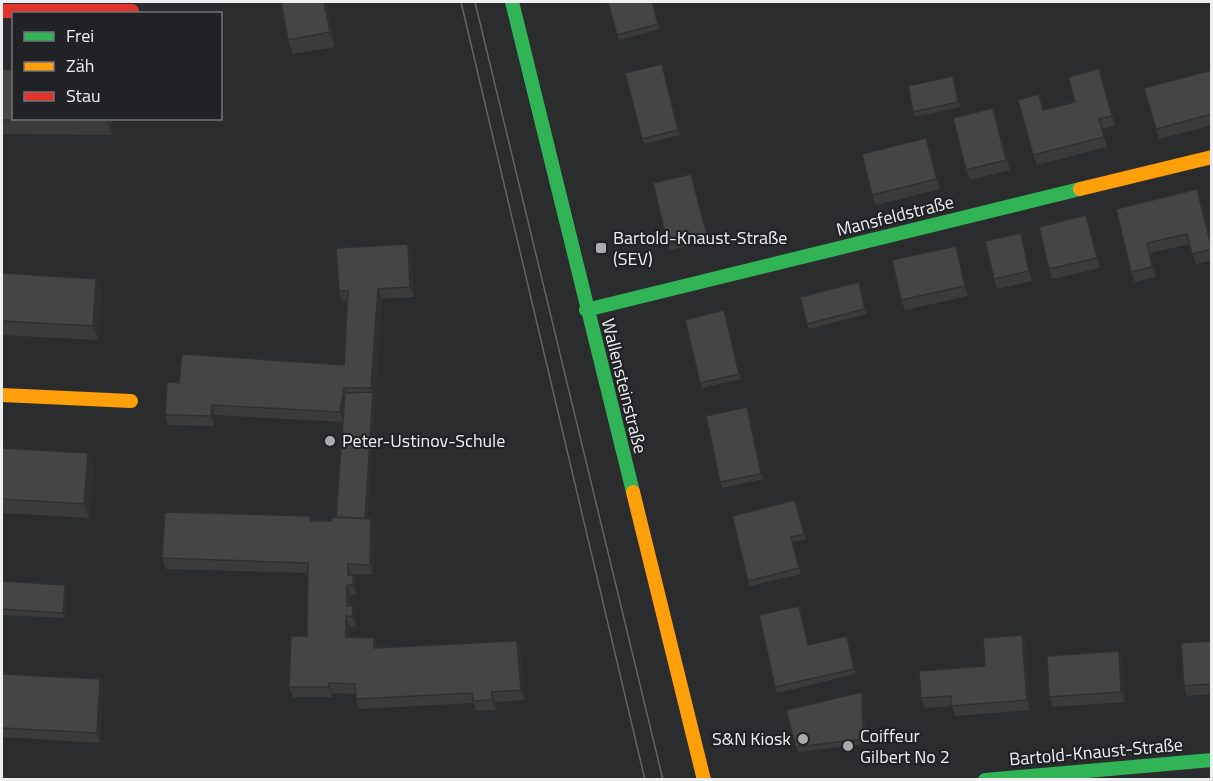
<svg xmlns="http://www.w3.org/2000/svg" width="1213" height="781" viewBox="0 0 1213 781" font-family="'Titillium Web',sans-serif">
<rect width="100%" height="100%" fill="#2b2c2e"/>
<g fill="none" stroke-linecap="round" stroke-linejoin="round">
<path stroke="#30b455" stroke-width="14" d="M512,2L633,492
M586,310L1080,189
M985,780L1212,760"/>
<path stroke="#ff9f0a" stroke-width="14" d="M1080,189L1212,157
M2,395L131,401
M633,492L704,780"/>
<path stroke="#e5322d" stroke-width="14" d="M2,11H132"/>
<path stroke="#626565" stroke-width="1.5" d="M461,2L645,780
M475,2L663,780"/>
</g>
<path fill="#3c3b3c" d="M326,2L335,47L293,54L288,40Z
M653,2L660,29L619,40L617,35Z
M662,64L680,135L644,144L642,139Z
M2,69L112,118V135L2,134Z
M1212,70V125L1159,139L1156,129Z
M1103,79L1115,126L1102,129L1107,147L1037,165L1033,155L1039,94L1044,110L1075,102Z
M955,81L960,107L915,117L913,112Z
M993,108L997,118L1010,170L970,180L966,170Z
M930,148L940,189L876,205L872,195Z
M691,174L709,241L670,250L668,245Z
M1201,199L1212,243V260L1196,264L1190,244L1150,253L1156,277L1135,282L1131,272L1116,209Z
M1090,225L1100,268L1052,279L1049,269Z
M1024,243L1032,281L997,289L994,279Z
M408,244L411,254L414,297L382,299L367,518L371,519L375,529L373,575L351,574L357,585L356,595H351V606L356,617V627H350V637L374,638L377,648L517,641L521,651L524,700L495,702L496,710L476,711L474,703L359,709L356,699L355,694L332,693V697H293L289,687L307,636L308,573L166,569L162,558L310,516L312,521H331L336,517L343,422L215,415L214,426L168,425L165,415L179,383L344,365L347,301H342L339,291Z
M956,246L959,256L968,296L905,310L901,300Z
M2,273L96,279L102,293L98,340L2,335Z
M859,282L867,314L809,329L807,324Z
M726,315L741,379L702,388L700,383Z
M749,412L763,479L722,488L720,482Z
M2,448L88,453L94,467L89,518L2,513Z
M795,500L806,539L793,542L801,574L750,586L748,581Z
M2,581L65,585L66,590L65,618L2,615Z
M799,606L809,645L847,636L856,674L777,693L775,687Z
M1022,635L1026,645L1030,710L955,716L952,706L925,708L921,698L985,666Z
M1212,641V694L1187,696L1184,686Z
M1119,651L1122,661L1125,702L1053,707L1049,697Z
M2,674L100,679L103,689L100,743L2,737Z
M862,692L864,697L865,744L798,752L796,747Z"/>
<path fill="#313031" d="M324,2H326L335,47L330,32Z
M1099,69L1103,79L1115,126L1112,116Z
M993,108L997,118L1010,170L1006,160Z
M106,118H112V135L106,120Z
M926,138L930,148L940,189L937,179Z
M1197,189L1201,199L1212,243V248Z
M1086,215L1090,225L1100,268L1097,258Z
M1021,233L1024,243L1032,281L1029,271Z
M1147,243L1150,253L1156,277L1152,267Z
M408,244L411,254L414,297L410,287Z
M956,246L959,256L968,296L965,286Z
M96,279L102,293L98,340L93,326Z
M378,289L382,299L366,528L364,523L373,392L371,388Z
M724,310L726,315L741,379L739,374Z
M344,388L347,398L344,422L340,412Z
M212,405L215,415L214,426L211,416Z
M747,407L749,412L763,479L761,474Z
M88,453L94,467L89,518L84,504Z
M371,519L375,529L373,575L370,565Z
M348,564L351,574V585L348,575Z
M353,575L357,585L356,595L353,585Z
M65,585L66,590L65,618L63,613Z
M347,585L351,595L350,616L347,606Z
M353,606L356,617V627L352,617Z
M346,616L350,627V647L346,637Z
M1022,635L1026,645L1030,710L1027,700Z
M517,641L521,651L524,700L521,690Z
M1119,651L1122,661L1125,702L1121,692Z
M100,679L103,689L100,743L97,733Z
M329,683L332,693V697L328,687Z
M492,692L495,702L496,710L492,700Z
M862,692L864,697L865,744L863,739Z"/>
<path fill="#464546" stroke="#313031" stroke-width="1.5" d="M281,2H324L330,32L288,40Z
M608,2H652L658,24L617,35Z
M662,64L678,130L642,139L625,73Z
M2,69L14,70V118H106V120H2Z
M1099,69L1112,116L1099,119L1104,137L1033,155L1018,100L1039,94L1043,110L1075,102L1068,77Z
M1212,70V114L1156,129L1144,88Z
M953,76L958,102L913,112L908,86Z
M993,108L1006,160L966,170L953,118Z
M926,138L937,179L872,195L862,154Z
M691,174L707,235L668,245L653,183Z
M1197,189L1212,249L1192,254L1187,234L1147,243L1152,267L1131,272L1116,209Z
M1086,215L1097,258L1049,269L1039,227Z
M1021,233L1029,271L994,279L985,241Z
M408,244L410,287L378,289L371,388H344L340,412L212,405L211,416L165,415L167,382L179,383L182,354L344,365L348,291H339L336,248Z
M956,246L965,286L901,300L892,260Z
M2,273L96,279L93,326L2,321Z
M859,282L865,309L807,324L800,297Z
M724,310L739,374L700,383L685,320Z
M373,392L365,518L336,517L345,393Z
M747,407L761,474L720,482L706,416Z
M2,448L88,453L84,504L2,499Z
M795,500L804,534L791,537L799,568L748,581L732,516Z
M165,512L310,516V521H331L332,517L371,519L370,565L348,564V575H353V585H347V606H353L352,617L346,616V637L374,638V648L517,641L521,690L492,692V700L473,701L472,693L356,699L355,684L329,683L328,687H289L291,636H307L308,563L162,558Z
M2,581L65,585L63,613L2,609Z
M799,606L808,645L847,636L854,669L775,687L759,615Z
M1022,635L1027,700L951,706V696L921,698L919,671L985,666L983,638Z
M1212,641V684L1184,686L1181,643Z
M1119,651L1121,692L1049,697L1047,656Z
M2,674L100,679L97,733L2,728Z
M862,692L863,739L796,747L786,710Z"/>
<g fill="#aaabad" stroke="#212225" stroke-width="2">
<rect x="595" y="242" width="12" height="12" rx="3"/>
<circle cx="330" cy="441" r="6"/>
<circle cx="803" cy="739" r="6"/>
<circle cx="848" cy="746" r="6"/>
</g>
<g text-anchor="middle" stroke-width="4.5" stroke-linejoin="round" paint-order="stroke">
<g font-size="18" fill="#eeeff1" stroke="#212225">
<text transform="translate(895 216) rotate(-14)" y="6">Mansfeldstraße</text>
<text transform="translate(624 386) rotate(76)" y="6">Wallensteinstraße</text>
<text transform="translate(1096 752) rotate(-5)" y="6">Bartold-Knaust-Straße</text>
</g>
<g font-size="18" fill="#eeeff1" stroke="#212225" text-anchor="start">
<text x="613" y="244">Bartold-Knaust-Straße<tspan x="613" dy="21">(SEV)</tspan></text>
<text x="342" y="447">Peter-Ustinov-Schule</text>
<text x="860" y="742">Coiffeur<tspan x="860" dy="21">Gilbert No 2</tspan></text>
<text x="791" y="745" text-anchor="end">S&amp;N Kiosk</text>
</g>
</g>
<rect width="1213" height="781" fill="none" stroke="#eeeff1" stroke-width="6"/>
<rect x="12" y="12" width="210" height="108" fill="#212225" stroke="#737477" stroke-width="1.5"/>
<rect x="24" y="32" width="30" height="9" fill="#30b455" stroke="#737477" stroke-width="1.5"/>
<text x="66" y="42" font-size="18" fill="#eeeff1">Frei</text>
<rect x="24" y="62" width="30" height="9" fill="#ff9f0a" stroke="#737477" stroke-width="1.5"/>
<text x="66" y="72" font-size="18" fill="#eeeff1">Zäh</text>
<rect x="24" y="92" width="30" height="9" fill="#e5322d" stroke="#737477" stroke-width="1.5"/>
<text x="66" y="102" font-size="18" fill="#eeeff1">Stau</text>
</svg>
